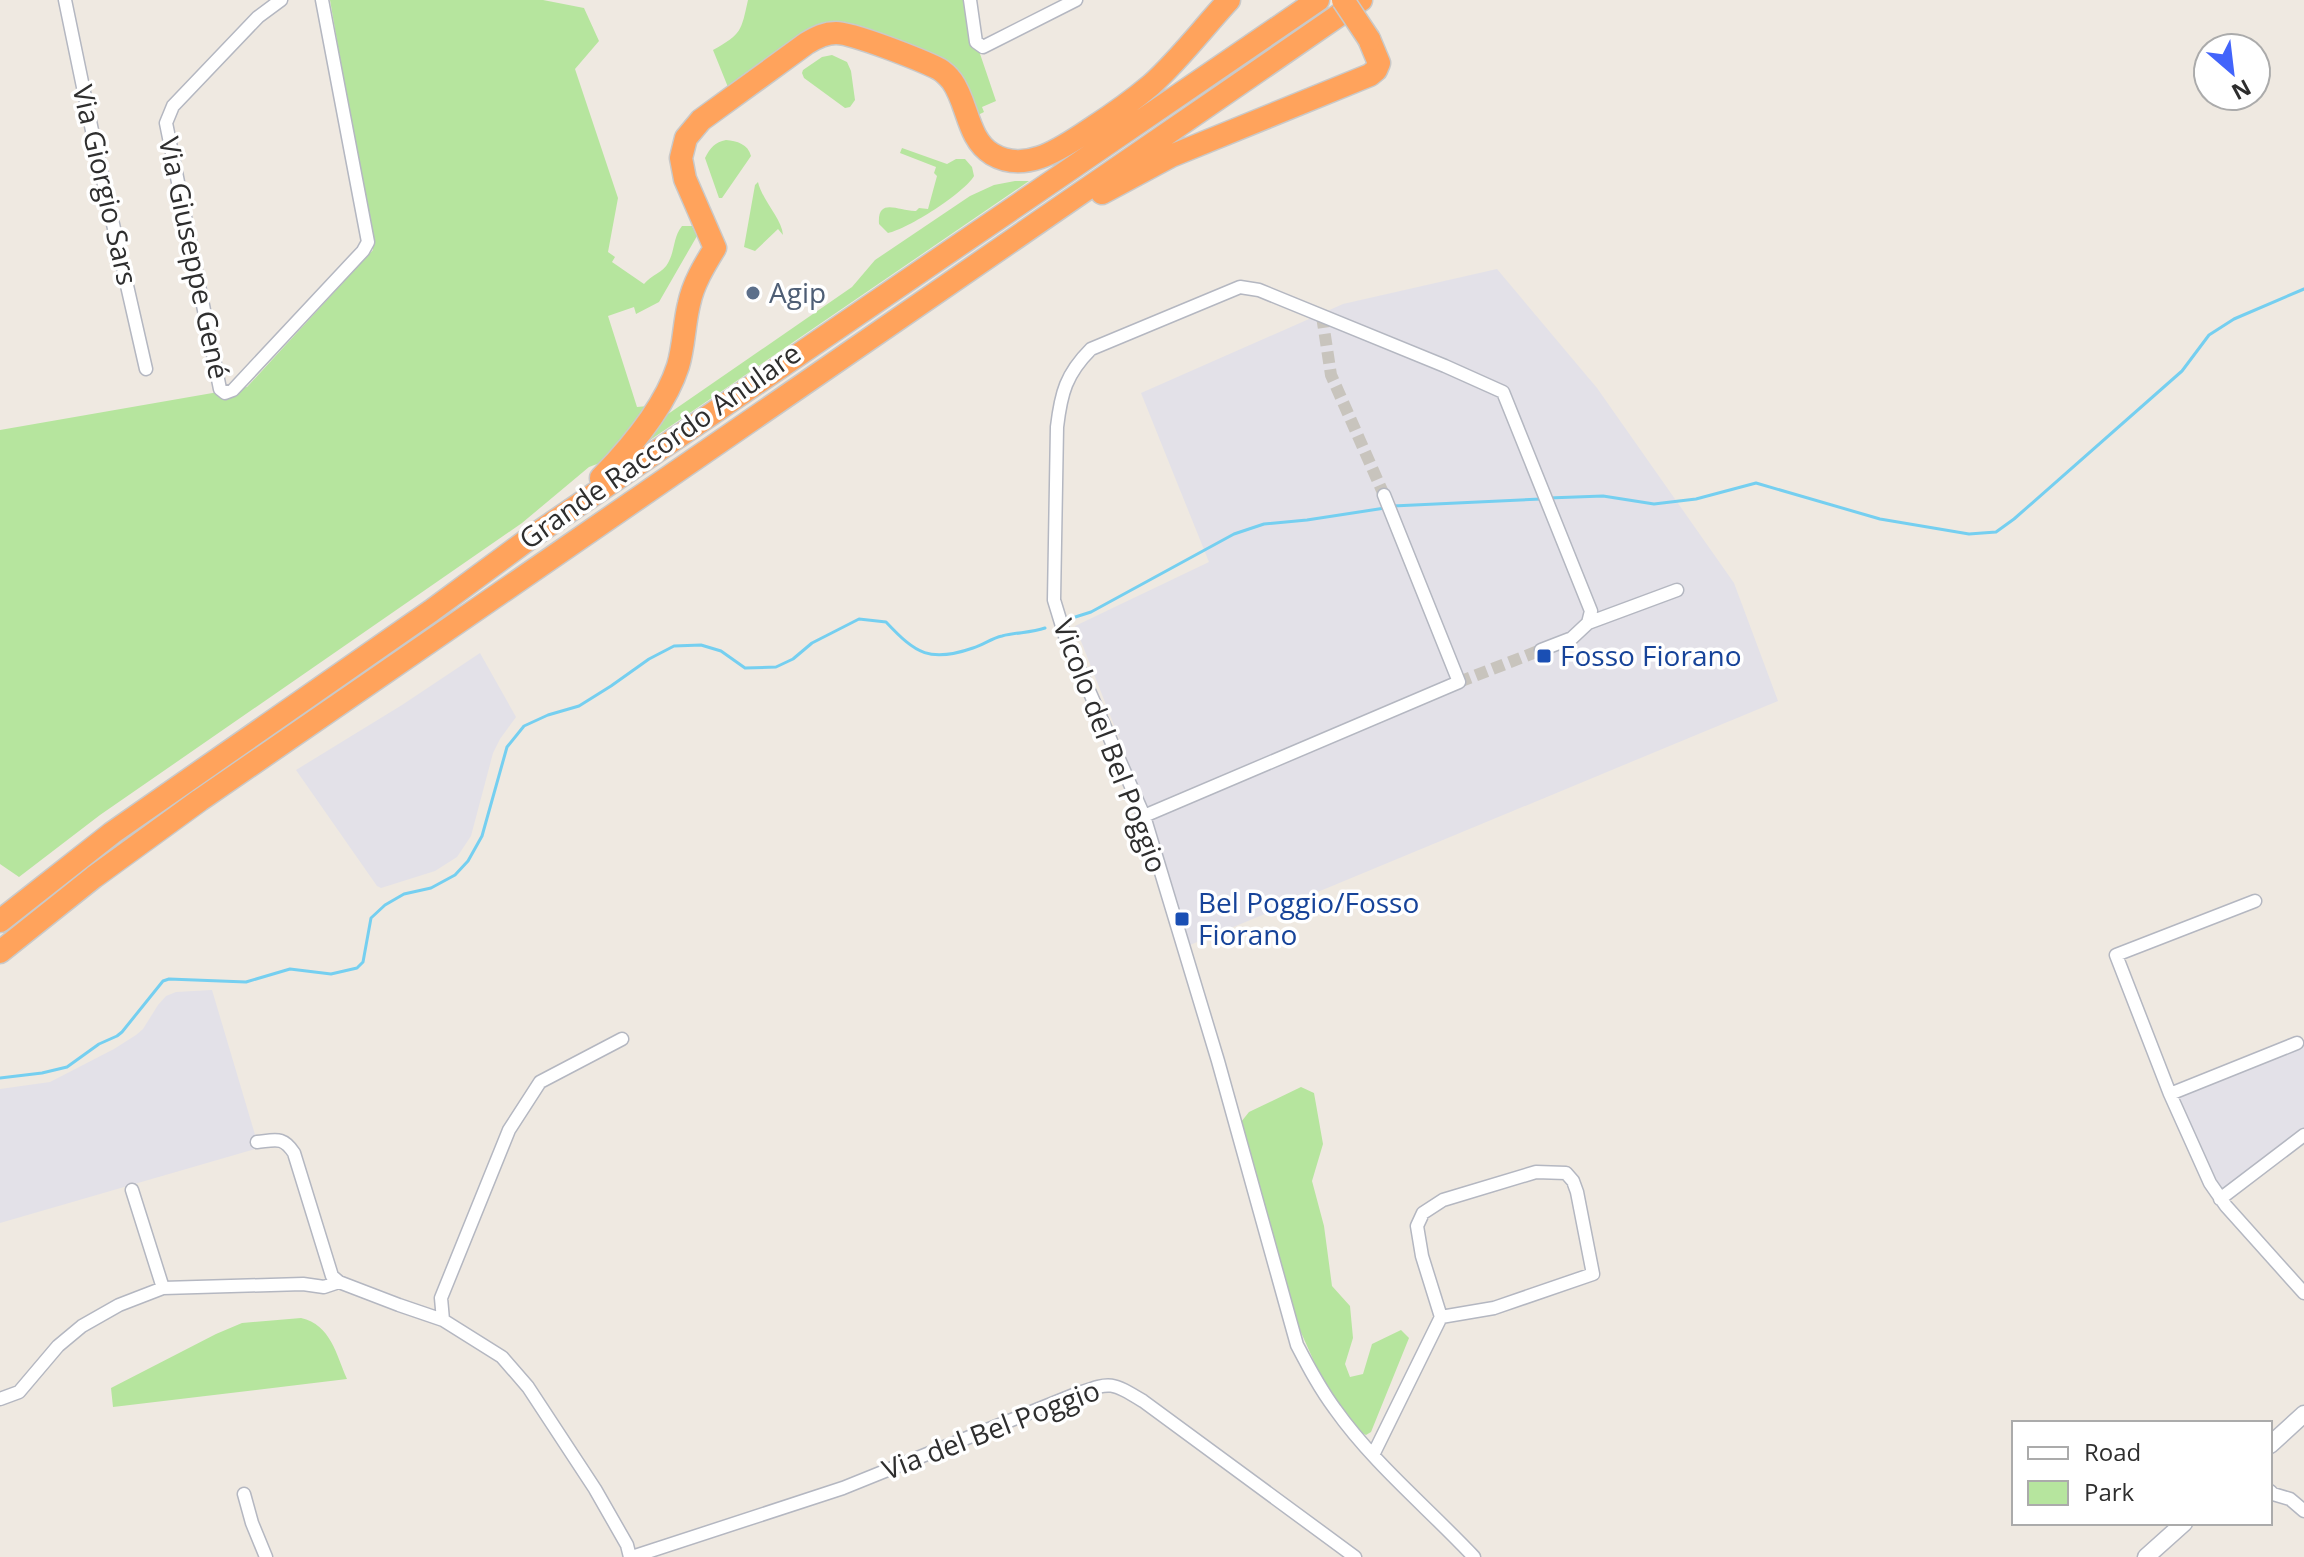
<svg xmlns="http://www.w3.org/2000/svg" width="2304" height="1557" viewBox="0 0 2304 1557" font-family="'Open Sans',sans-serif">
<rect width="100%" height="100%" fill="#efe9e1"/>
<path fill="#e3e1e8" d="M1497,269L1597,388L1734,583L1778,701L1190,945L1136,781L1075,626L1209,562L1141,393L1343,304Z
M480,653L516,717L500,739L493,753L471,836L457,857L435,871L381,888L377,886L296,770L402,705Z
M212,990L259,1148L0,1223V1089L50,1082L114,1049L136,1035L143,1029L158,1005L166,996L176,992Z
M2304,1043V1128L2223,1189L2215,1178L2178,1095Z"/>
<path fill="#b6e59e" d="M330,0H543L584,8L599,41L575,69L618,198L608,252L615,257L612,262L644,284C651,275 664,272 668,263C675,251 673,237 682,226H692L697,236L659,302L636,314L634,307L608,316L637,407L648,406L624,454L589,467L522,523L100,815L19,877L0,864V430L247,387L373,250Z
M748,0H970L976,42L996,101L982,107L984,112L972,118L956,87L843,34L732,97L713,50C742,34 741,31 748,0Z
M832,55L847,62L851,71L855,100L850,107L845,108L804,78L802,73L803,70L822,57Z
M726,140C737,141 748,144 751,156L722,198H719L705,158C710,148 715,142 726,140Z
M902,148L947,164L956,159H965L972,167L974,176C964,193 908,229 888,233L879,224C877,196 900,212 916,211L919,208L928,209L937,176L934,173L936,167L900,153Z
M1015,181H1029L634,451L655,423L852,287L875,260L970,196L994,185Z
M758,182C762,200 782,219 783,235L778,229L755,251L744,247L755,185Z
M1301,1087L1314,1093L1323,1144L1312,1181L1324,1226L1332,1286L1350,1306L1353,1338L1345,1364L1350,1377L1363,1374L1372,1344L1401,1330L1409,1338L1371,1432L1366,1435L1358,1431L1325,1386L1295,1319L1241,1122L1249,1112Z
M301,1318C331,1325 336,1354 347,1379L113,1407L111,1388L216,1334L242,1323Z"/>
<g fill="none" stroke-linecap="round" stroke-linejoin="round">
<path stroke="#75cff0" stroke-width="3" d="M1548,498L1603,496L1654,504L1696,499L1756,483L1880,519L1969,534L1996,532L2014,519L2182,371L2209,335L2234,319L2304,289
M1393,506L1541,499
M1069,619L1091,612L1234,534L1264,524L1307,520L1385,508
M0,1078L42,1073L67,1067L99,1044L117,1036L122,1032L163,981L169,979L246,982L290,969L331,974L357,968L363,962L371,918L385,905L404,894L431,888L455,875L468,861L482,836L507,747L524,726L548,715L579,706L611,686L649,659L674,646L701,645L721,651L745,668L776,667L793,659L812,643L859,619L886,622C916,654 930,663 973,648C983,645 992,638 1002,636C1017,632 1031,633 1045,628"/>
<path stroke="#c8c4bd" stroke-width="12" stroke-dasharray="12 6" stroke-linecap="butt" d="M1322,316L1331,375L1384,495
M1459,682L1541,650"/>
<defs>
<path id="minor" d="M65,0L95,145L146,369
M281,0L258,17L173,106L166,123L220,389L225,393L233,390L363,251L368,242L322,0
M970,0L976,42L983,47L1076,0
M1541,650L1572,638L1588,623L1677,590
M1144,816L1459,682L1384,495
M2255,901L2116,955L2170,1094L2210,1183L2226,1206L2304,1293
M2170,1094L2297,1043
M257,1142C276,1140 283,1136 294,1153L332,1276L339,1282
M132,1190L163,1288
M2220,1199L2304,1135
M443,1320L502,1357L528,1387L595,1489L627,1545L630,1557
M0,1399L19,1392L58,1346L82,1326L119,1305L163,1288L303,1284L324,1287L339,1282L399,1305L443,1320L441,1298L509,1130L540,1082L622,1039
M1373,1455L1441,1317L1422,1256L1417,1226L1423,1213L1443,1200L1536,1172L1566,1173L1573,1181L1577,1192L1593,1274L1494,1308L1441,1317
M2270,1491L2273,1494L2290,1499L2304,1511
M244,1494L252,1523L266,1557
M632,1557L843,1488L1076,1394C1111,1382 1110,1381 1143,1401L1355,1557
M1474,1557C1428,1508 1374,1464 1335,1409C1320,1389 1309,1368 1297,1345L1218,1061L1144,816L1065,636L1054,600L1057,427C1061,393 1066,374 1091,349L1240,287L1259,290L1445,366L1503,392L1591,611L1588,623"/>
<path id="tertiary" d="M2270,1445L2304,1414
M2146,1557L2184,1523"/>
<path id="motorway" d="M1102,193L1171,156L1370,75L1376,70L1379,63L1369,39
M601,478C630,448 665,407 678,366C684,346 684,324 689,304C693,284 704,266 715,248L685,179L681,158L686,138L701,120L807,43C817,37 825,33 836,33C853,33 921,60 939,69C944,72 948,76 952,81C968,103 967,139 992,154C1027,175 1064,146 1092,128C1112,115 1132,101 1151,85C1179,60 1203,28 1229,0
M0,921L112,833L431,611L530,538L1318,0
M0,952L94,877L200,800L1361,0"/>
</defs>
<use href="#minor" stroke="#b4b7c1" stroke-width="15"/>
<use href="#tertiary" stroke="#b4b7c1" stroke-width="19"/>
<use href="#motorway" stroke="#c9c9c9" stroke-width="25"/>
<use href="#minor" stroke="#fff" stroke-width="12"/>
<use href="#tertiary" stroke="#fff" stroke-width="16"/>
<use href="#motorway" stroke="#ffa35c" stroke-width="22"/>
<defs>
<path id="motorway-bridge" d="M1343,0L1369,39"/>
</defs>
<use href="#motorway-bridge" stroke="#c9c9c9" stroke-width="25" stroke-linecap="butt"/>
<use href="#motorway-bridge" stroke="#ffa35c" stroke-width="22"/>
</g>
<circle fill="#5c6f8a" stroke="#fff" stroke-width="3" cx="753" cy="293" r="8"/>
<g fill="#1a4fb4" stroke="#fff" stroke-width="3">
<rect x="1536" y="648" width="16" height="16" rx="4"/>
<rect x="1174" y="911" width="16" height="16" rx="4"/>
</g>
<g text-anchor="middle" stroke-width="7" stroke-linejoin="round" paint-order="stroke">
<g font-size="28" fill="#2e2e2e" stroke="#fff">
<text transform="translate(105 185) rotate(77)" y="10">Via Giorgio Sars</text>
<text transform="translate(194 258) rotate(78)" y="10">Via Giuseppe Gené</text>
<text transform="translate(660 446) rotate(-35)" y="10">Grande Raccordo Anulare</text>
<text transform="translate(1110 746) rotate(69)" y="10">Vicolo del Bel Poggio</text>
<text transform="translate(991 1430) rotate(-21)" y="10">Via del Bel Poggio</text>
</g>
<g font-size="28" fill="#4e5e75" stroke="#fff" text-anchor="start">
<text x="769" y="303">Agip</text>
</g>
<g font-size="28" fill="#164399" stroke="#fff" text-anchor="start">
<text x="1560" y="666">Fosso Fiorano</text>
<text x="1198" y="913">Bel Poggio/Fosso<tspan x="1198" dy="32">Fiorano</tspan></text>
</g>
</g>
<rect x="2012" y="1421" width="260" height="104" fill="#ffffff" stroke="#ababab" stroke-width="2"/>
<rect x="2028" y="1447" width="40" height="12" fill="#ffffff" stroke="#ababab" stroke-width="2"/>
<text x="2084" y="1461" font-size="24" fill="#2e2e2e">Road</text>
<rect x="2028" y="1481" width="40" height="24" fill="#b6e59e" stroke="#ababab" stroke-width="2"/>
<text x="2084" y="1501" font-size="24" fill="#2e2e2e">Park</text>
<g transform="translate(2232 72) rotate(152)"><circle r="38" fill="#ffffff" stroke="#ababab" stroke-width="2"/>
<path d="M0-6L14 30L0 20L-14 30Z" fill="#4264fb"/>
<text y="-12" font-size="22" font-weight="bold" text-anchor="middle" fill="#2e2e2e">N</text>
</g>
</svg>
